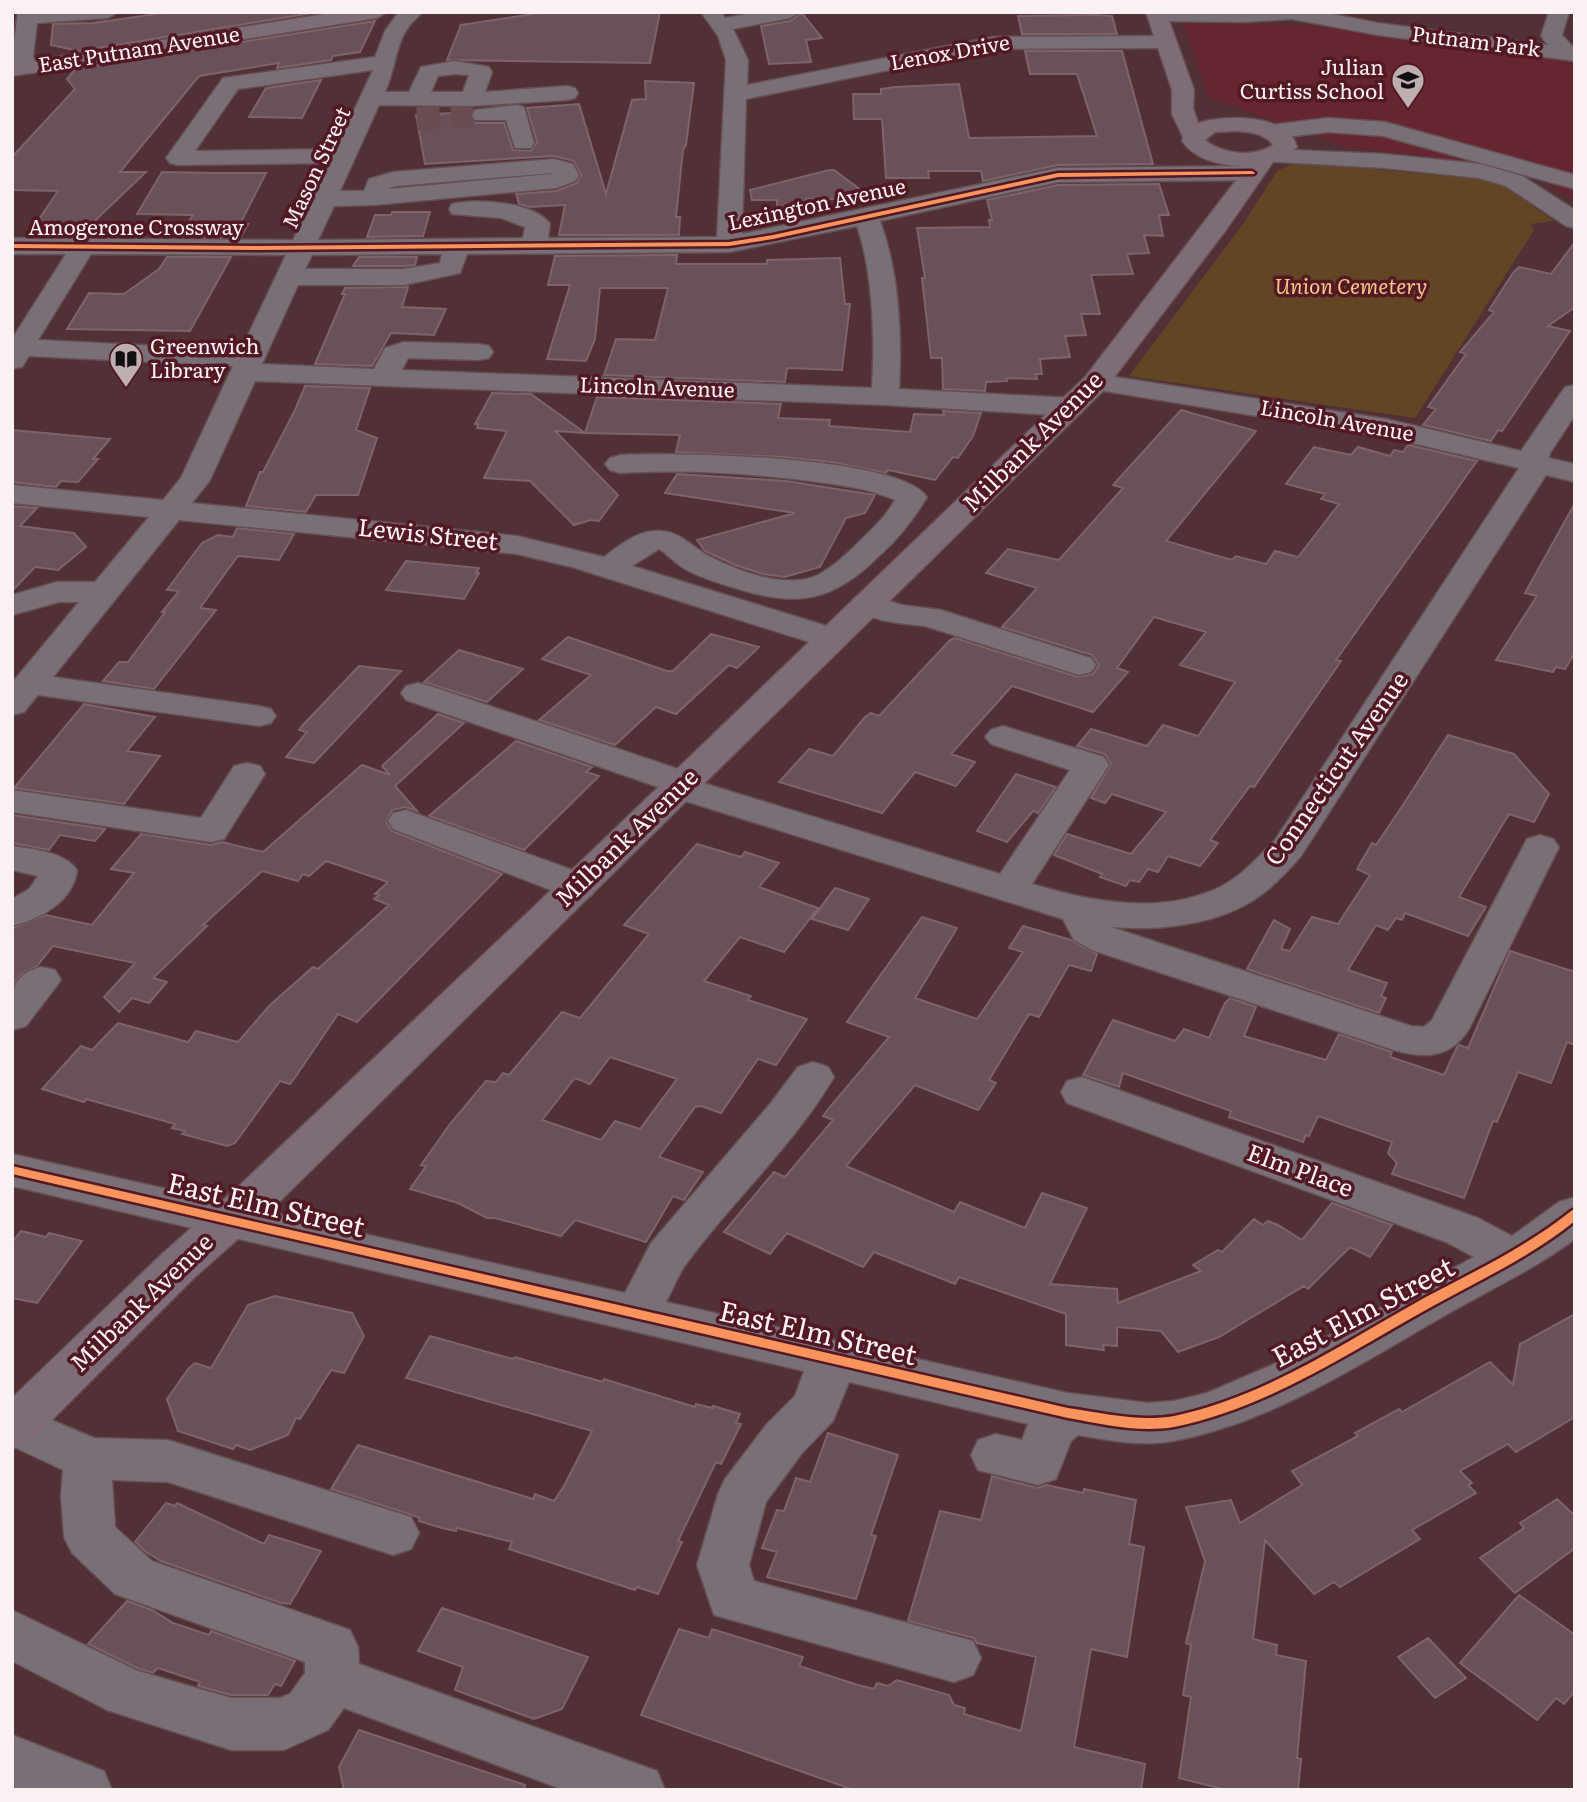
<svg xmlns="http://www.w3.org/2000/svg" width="1587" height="1802" viewBox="0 0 1587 1802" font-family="Literata,serif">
<rect width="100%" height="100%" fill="#513036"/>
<path fill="#652632" d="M1183,23L1304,25L1575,58V201L1542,180L1513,170L1469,161L1347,147L1215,100L1207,94Z"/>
<path fill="#624524" d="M1297,162L1489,180L1500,183L1554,221L1530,224L1534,230L1415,418L1129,376L1243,224L1277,171Z"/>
<path fill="#6a5058" stroke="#7e636b" stroke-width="2" fill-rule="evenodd" d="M170,12H319L79,51L51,45L53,24L93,23Z
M546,12H660L650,63L447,60L461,25Z
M802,13L822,38L806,40L811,62L769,64L761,26L790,21Z
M1096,15L1112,16L1117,34H1022L1018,16Z
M375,21L360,52L333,56L331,60L277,68L279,63L199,76L120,172H146L81,234H29L58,191L12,190V157L75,89L67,79L76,68Z
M1025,51H1122L1153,164L1058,165L983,181L981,171H928L929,178H886L882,119H854L853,94H881V89L895,87L959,84L969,138L1097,136L1077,74H1030Z
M321,80L302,118L249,117L266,88Z
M645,81L694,83L686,145L683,150L676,217H680L679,235H559L565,205L530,207L519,204L516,194L556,191L577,183L581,175L574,161L554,156L425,164L416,115L471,112L470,116L475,123H504L513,150L531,151L537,142L527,108L579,104L606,194L632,100L646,99Z
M829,170H834L873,199H806V207H777V200H752L750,190Z
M162,172L216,173H266L240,224H248L241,237H179L193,215L137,214Z
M1159,184L1169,215H1159L1163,236L1144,235L1149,253L1127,254L1133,274L1091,275L1100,314H1081L1086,335L1065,336L1070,357L1040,359L1042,374H1036L1037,379L1006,378L1007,381L986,382L985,391L943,389L942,358H931L922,278H925L917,228L990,227L989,220H992L987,200L1058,185Z
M392,212H430L423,236L367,237L375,215H391Z
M1575,242V307L1548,326L1570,331L1502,431L1498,430L1491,441L1423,425L1436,409L1428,407L1466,354L1460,352L1494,312L1489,310L1513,273L1519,267L1551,274Z
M677,255L676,264H767V260L840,258L845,304H850L842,370L787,368L785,382L604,375L616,339L655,340L668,288H600L595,339L586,361L547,359L570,285H548L555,256Z
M167,257H231L190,331L67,329L89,293L124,294L159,269Z
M359,257H417L415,265L404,266H353Z
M408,287L402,307L446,309L434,335L391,333L372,366L315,364L345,294H342L345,288Z
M305,386L370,388L356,430L377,438L358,495H316L306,512L246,506L260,472H263L295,410Z
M492,393L531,394L585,433L555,431L618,495L599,521L591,520L574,525L530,481L484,478L507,431L477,428L478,424H475Z
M597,397L781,404L778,418L830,420L829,426L910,432L914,414L944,415L943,411L981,413L973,436L958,458L953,457L935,480L888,470L886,473L831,462L782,457L676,452L680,435L585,433Z
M1181,410L1256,431L1166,541L1232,560L1236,556L1266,564L1275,551L1298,557L1339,504L1321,499L1325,494L1286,484L1314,447L1351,455L1358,447L1390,456L1394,450L1403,452L1408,445L1477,461L1336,660L1341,661L1254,787L1250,786L1210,840L1218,843L1200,866L1168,856L1158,872L1148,869L1139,882L1130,880L1126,886L1100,877L1102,874L1054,855L1067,834L1131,854L1166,812L1112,794L1105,803L1091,798L1111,764L1105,754L1077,746L1091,729L1147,746L1163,725L1198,736L1235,682L1180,665L1206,632L1154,617L1117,668L1128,672L1093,712L1012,686L951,754L975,762L956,786L915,772L882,813L779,782L809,749L833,756L865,717L871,713L879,716L950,640L955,638L1078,677L1093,674L1099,665L1092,655L1002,627L1037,588L986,573L1008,549L1059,560L1123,488L1113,485Z
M12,430L110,439L93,459H98L78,482L61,481L56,487L12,482Z
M677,474L786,481L875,495L865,513L846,518L820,567L785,577L763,574L735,565L705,551L697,540L795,513L665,493Z
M1575,503V652L1565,669L1556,667L1553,672L1496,660L1537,596L1525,593Z
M12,506L37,508L20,526L74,533L86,547L58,570L35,567L12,591Z
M237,528L294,534L279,560L238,556L200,608L216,610L154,689L103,681L119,662H128L165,612H162L179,591L167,590L202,543L218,535L233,537Z
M406,561L479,568L476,573H479L464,599L386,590Z
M711,634L759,647L737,668L729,665L676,714L656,707L615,745L539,720L591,675L542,659L568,637L667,671H673Z
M459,650L523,669L487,702L424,682Z
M359,666L401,671L314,763L286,757L307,732L299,730L302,726Z
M84,704L155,717L127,751L160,756L124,804L14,788Z
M438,714L464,723L395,786L417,811L405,807L392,810L386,822L392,831L502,874L357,1022L338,1014L294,1079L290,1084L280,1081L235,1143L227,1146L182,1134L185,1131L172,1128L175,1124L86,1099L84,1102L42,1089L81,1046L92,1050L118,1023L188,1042L196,1031L238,1042L270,1005L313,967L318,969L389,905L374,899L379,895L375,894L388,882L326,861L309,876L303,874L298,881L262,871L203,925L207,926L153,978L167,982L149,1003L132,998L119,1012L104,997L135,963L53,946L37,966L20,975L12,986V928L46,915L92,925L134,873L111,869L141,834L211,845L222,842L263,852L362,765L390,775L382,766Z
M1448,735L1514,754L1549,794L1534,822L1509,814L1459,897L1486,907L1468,936L1405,913L1402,920L1396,918L1388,930L1376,925L1348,970L1387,983L1381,996L1386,998L1379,1013L1247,969L1274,920L1290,929L1281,949L1290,951L1312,917L1338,924L1370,875L1357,869L1372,843L1376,845L1401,808Z
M516,741L592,767L586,772L599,776L524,850L429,816Z
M1016,774L1056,787L1038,813L1033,811L1007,842L977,831Z
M12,815L105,829L95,841L60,835L49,850L12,843Z
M697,844L741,857L745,852L779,863L759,887L818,908L784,952L740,937L704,981L751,996L748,1000L807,1019L776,1065L758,1059L721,1113L701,1106L695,1107L659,1157L703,1172L684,1200L673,1196L646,1242L575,1220L561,1236L495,1218H487L458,1203L410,1189L426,1166L421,1165L450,1124L486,1081L496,1082L503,1073L509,1075L562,1012L580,1018L649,934L624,925ZM610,1057L677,1079L640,1129L615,1121L601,1140L542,1120L575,1078L590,1084Z
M835,888L869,899L848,930L812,919Z
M922,917L957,928L915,998L977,1019L1023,952L1009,948L1023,926L1071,940L1097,954L1091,971L1069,965L1039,1017L1029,1014L989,1080L996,1083L978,1110L915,1085L846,1166L954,1212L960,1202L1025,1228L1042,1193L1087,1208L1050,1284L1117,1289L1118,1303L1201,1271L1193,1265L1218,1250L1222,1252L1254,1219L1263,1225L1268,1221L1278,1225L1302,1240L1332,1203L1392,1225L1370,1257L1350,1247L1308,1289L1304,1286L1219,1337L1178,1352L1161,1331L1117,1327V1346L1103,1345L1104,1350L1066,1345V1314L959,1277L955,1284L874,1252L863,1267L787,1233L770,1254L724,1232L774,1172L785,1177L833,1120L823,1116L829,1108L889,1037L847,1022Z
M1510,951L1575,972V1045L1567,1042L1551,1083L1518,1072L1497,1122L1493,1121L1464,1198L1392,1174L1397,1163L1388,1153L1392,1142L1318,1116L1309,1136L1306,1135L1303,1142L1229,1117L1231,1111L1123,1073L1119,1087L1083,1075L1113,1020L1175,1041L1184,1029L1209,1038L1225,1003L1230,998L1256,1007L1244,1036L1326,1060L1339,1034L1392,1052L1390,1057L1444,1075L1457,1047L1459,1045L1468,1048Z
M21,1231L46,1237L49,1233L82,1241L37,1303L12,1298V1242Z
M275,1296L352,1313L364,1336L344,1373L331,1370L300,1419L296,1418L288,1435L250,1450L236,1445L233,1449L178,1431L167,1399L189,1368L195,1363L211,1368L248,1305Z
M1575,1314V1417L1516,1452L1508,1444L1460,1471L1472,1483L1468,1485L1476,1493L1412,1530L1420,1539L1340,1587L1334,1582L1314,1594L1265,1540L1253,1639L1277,1645L1276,1655L1306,1661L1297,1758L1301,1759L1298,1790H1227L1179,1778L1191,1697L1183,1695L1191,1645L1186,1643L1205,1561L1186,1507L1231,1500L1240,1523L1302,1485L1292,1471L1358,1436L1355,1433L1399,1409L1402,1412L1490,1362L1513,1385L1520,1344Z
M430,1336L513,1359L515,1357L603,1382L604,1379L695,1407L696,1404L712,1408L713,1406L740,1414L736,1423L741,1424L721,1464L716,1462L678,1541L682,1542L658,1594L637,1587L635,1590L509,1549L512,1542L457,1528L456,1531L442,1528L419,1521L420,1518L412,1515L331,1489L358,1445L533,1499L535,1494L554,1501L564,1486L592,1431L406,1378Z
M828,1433L898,1455L871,1535L876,1536L856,1599L767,1577L777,1552L762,1548L777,1510L784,1511L796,1478L810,1482Z
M992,1476L1037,1488L1047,1485L1083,1493L1084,1489L1136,1500L1129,1544L1144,1547L1127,1657L1091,1649L1074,1747L1145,1764L1141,1790H854L641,1715L679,1629L709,1638L712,1629L803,1657L799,1666L858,1685L874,1689L877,1683L888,1686L897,1680L949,1695L954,1705L965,1708L964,1714L1021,1731L1036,1657L977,1643L974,1638L908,1621L940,1511L981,1520Z
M1557,1499L1575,1516V1548L1515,1593L1480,1558L1524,1528L1520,1523Z
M166,1503L175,1506L177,1503L264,1544L269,1535L321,1551L290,1604L281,1603L161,1561L146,1552L135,1542Z
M1519,1595L1575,1635V1691L1564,1704L1556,1698L1537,1720L1460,1663Z
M127,1601L152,1610L173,1623L209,1635L211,1631L295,1661L281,1686L275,1684L268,1695H231L198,1686L200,1682L158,1668L153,1673L139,1669L88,1644Z
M442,1608L588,1657L562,1709L534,1719L455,1690L463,1667L418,1651Z
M1428,1638L1466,1678L1435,1698L1398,1657Z
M359,1730L525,1785L524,1790H344L339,1767Z"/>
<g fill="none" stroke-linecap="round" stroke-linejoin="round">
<path stroke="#6a4d52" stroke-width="23" stroke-dasharray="23 11" stroke-linecap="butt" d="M417,119L483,115"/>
<defs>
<path id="minor" d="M18,12H118L108,18L37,23L33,56L37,68L34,73H18L12,59Z
M422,12C418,18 411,22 407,29C395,47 395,71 385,92H409L421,67L455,61L489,67L492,72L485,92L567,86L575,88L578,93L575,98L567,100L471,106L379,105L340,191H364L369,179L393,172L554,159L573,164L579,176L575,181L556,188L374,205L334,206L318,240L523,238L525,227L501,218L452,214L449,209L452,204C476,198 535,202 550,224L548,238L717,237L726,60L718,36L701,12H721L725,18L756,12H800L790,18L733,29L748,60L747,85L993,37L1166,36L1173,38L1176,42L1173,46L1166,48L993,49L746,99L742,234L1058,168L1252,166L1260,168L1264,173L1260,178L1252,180L1058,182L880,221C899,272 902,335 899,389L1071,398L1081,401L1085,407L1081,413L1071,416L885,405L255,381L210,480L192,503L517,536L604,557C621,544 640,529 662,531C682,533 692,547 709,556C738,571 786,590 818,575C833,567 844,556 856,545C870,531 885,518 895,500C868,488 839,485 810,481C747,473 684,469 620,473L610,470L605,464L610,458L620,455C672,452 898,455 927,497C914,519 899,538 880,555C833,602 798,608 735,588C718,583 700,577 685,569C675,563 668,555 659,549L632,566L843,631L848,638L843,645L831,648L819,645L572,567L517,554L179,520L53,677L259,706L271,709L276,716L271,723L259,726L38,695L24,712L12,715V683L79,602H59L12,615V595L57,582H95L149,517L12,503V485L163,500L181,478L233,366L29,356L22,367L12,369V339L66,254H12V238L293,240L330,163L178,165L170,163L166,158L223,78L375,57L385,31L398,13ZM373,70L336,149L195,151L238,89ZM455,74L469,75L463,92H431L438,76ZM554,173L551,174L388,189L395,186ZM857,226C873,272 875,339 872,388L402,370L408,358L479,360L489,358L493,352L489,346L479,344L404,342L385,348L374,369L262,364L298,285H404L460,273L467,254L729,252ZM91,254L286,255L241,350L38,340ZM442,254L440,263L404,269H305L312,255Z
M1149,12H1322L1378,23L1548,45L1541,36L1549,12H1569L1562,35L1575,49V61L1378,35L1292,19L1244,22L1157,21L1150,19L1147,15Z
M516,105L524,107L534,143L531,148H515L506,120H475L472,115L475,110Z
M1328,118L1385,122L1575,175V189L1383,136L1328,132L1271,139L1263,137L1260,132L1263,127L1271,125Z
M1269,149L1384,154L1481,164L1522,176L1575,210V228L1566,226L1506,186L1479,178L1384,168L1261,161L1257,156L1261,151Z
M1096,374L1386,419L1521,451L1565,387L1575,385V415L1550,453L1549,458L1575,464V482L1546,475L1301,856C1288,871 1274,886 1258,897C1218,925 1159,931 1111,927L1411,1026L1424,1027L1432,1020L1527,839L1540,835L1553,839L1559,847L1469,1029C1451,1058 1425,1059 1394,1050L1092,950L1074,940L1063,919L666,795L661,788L406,700L401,693L406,686L418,683L430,686L696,775L700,782L1000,874L1070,770L991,744L985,737L991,730L1003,726L1104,757L1109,765L1032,884C1092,902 1162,916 1222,886C1243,875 1259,856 1275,840L1519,468L1386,437L1086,388L1082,382L1086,376Z
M867,594L902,605L941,610L1091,658L1096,665L1091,672L1079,675L925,626C905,624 862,621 851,604L856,597Z
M247,763L260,766L265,774L224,839L211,842L12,812V790L201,818L234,766Z
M406,810L592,877L597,886L592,895L578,898L564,895L393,829L388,821L393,813Z
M12,846C33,849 65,852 77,870C73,902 40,919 12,926V899L29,889L38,876L12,870Z
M41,967L55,970L61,980L26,1026L12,1030C12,1000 6,976 41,967Z
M813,1062L828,1067L834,1077C794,1145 733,1200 686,1264C678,1275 673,1289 666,1302L1068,1393L1148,1403L1174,1401L1207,1393L1288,1358L1474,1257L1446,1242L1067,1103L1061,1092L1067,1081L1082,1077L1478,1218L1512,1236L1559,1202L1575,1197V1239C1533,1270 1487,1291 1442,1317C1357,1366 1270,1423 1173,1441C1141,1447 1109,1440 1078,1435L1071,1441L1056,1479L1038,1485L978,1470L971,1455L978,1440L996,1434L1022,1440L1028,1424L849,1382L833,1421L802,1453L766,1502L749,1565L754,1581L973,1641L981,1658L973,1675L954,1682L714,1615L697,1565L718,1494L725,1479L766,1425L795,1396L804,1371L12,1186V1154L625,1293L651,1243L770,1104L798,1067Z
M16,1405L94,1438L168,1440L411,1517L419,1533L411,1549L393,1555L168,1482L112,1480L115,1527L152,1561L350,1630L358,1647L359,1664L657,1771L665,1790H564L344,1708L328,1730L284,1750H231L107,1710L12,1661V1610L138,1671L231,1698H280L290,1694L305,1673V1662L115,1594L72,1553L64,1537L61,1496L63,1470L12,1446V1406Z
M12,1735L104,1771L112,1790L12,1789Z"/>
<path id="major" d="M337,12H387L377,18L12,76V64Z
M1146,12H1166L1194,90L1193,108L1198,123C1224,115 1288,113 1297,147L1285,158L1273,162L1226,230L1106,388L273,1208L195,1277L29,1443L12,1449V1398L163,1253L241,1184L524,916L1086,376L1247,166C1223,166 1196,161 1182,141L1183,137L1172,114V90ZM1237,131C1250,132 1266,134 1273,145C1254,158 1222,154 1205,140L1215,132Z"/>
</defs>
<use href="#minor" stroke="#664e52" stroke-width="3"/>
<use href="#major" stroke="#664e52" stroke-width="3"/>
<use href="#minor" fill="#786f77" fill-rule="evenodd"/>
<use href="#major" fill="#7e6c77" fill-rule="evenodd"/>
<defs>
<path id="cycleway" d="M1252,171L1255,173L1254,174L1058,177L773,239L729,246L257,250L12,248V244L257,246L729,242L773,235L1058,173Z
M12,1166L1068,1408C1103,1413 1139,1422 1174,1416C1265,1397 1345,1342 1424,1298C1475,1271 1526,1247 1571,1211L1575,1209V1221C1532,1256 1482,1279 1433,1306C1350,1352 1268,1408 1174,1427C1139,1433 1102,1424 1068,1418L12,1174Z"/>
</defs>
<use href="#cycleway" stroke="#521823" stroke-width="5"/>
<use href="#cycleway" fill="#f8935d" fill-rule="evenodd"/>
</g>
<defs>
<symbol id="school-pin" viewBox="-11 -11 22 30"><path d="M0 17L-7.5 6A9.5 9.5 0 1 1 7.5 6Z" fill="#bfaeb0" stroke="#521823"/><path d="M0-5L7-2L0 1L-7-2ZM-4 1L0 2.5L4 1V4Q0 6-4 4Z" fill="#111"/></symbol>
<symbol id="library-pin" viewBox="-11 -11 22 30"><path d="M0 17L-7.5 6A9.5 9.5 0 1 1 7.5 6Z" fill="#bfaeb0" stroke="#521823"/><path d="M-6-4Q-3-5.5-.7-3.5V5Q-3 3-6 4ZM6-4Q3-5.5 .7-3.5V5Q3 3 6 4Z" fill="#111"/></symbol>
</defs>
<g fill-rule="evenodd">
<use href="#school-pin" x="1389" y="61" width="38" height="52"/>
<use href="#library-pin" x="107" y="340" width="38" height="52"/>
</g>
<g text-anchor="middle" stroke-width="7" stroke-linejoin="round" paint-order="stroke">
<g font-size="21" fill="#faf2f2" stroke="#521823">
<text transform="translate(1476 42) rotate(7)" y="7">Putnam Park</text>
<text transform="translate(139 50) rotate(-9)" y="7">East Putnam Avenue</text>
<text transform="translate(950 53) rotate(-10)" y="7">Lenox Drive</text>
<text transform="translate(317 168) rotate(-65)" y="7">Mason Street</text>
<text transform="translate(817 205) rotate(-12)" y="7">Lexington Avenue</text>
<text x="136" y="235">Amogerone Crossway</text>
<text transform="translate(657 388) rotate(2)" y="7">Lincoln Avenue</text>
<text transform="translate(1337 421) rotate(10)" y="7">Lincoln Avenue</text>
</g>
<g font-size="21" fill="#faf2f2" stroke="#521823" text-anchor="end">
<text x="1384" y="75">Julian<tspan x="1384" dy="24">Curtiss School</tspan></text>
<text x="150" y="354" text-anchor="start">Greenwich<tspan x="150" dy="24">Library</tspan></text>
</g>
<g font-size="21" font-style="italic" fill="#f7c78b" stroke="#521823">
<text x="1351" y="294">Union Cemetery</text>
</g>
<g font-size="24" fill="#faf2f2" stroke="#521823">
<text transform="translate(1033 442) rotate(-45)" y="8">Milbank Avenue</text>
<text transform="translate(428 535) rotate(6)" y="8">Lewis Street</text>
<text transform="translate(1337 769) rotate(-55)" y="8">Connecticut Avenue</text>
<text transform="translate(627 838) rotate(-44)" y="8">Milbank Avenue</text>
<text transform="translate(1300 1171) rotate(20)" y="8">Elm Place</text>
<text transform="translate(142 1303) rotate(-44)" y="8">Milbank Avenue</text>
</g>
<g font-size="28" fill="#faf2f2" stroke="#521823">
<text transform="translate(266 1205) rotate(13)" y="10">East Elm Street</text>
<text transform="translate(1363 1312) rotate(-28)" y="10">East Elm Street</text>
<text transform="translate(818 1333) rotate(13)" y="10">East Elm Street</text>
</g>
</g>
<rect width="1587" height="1802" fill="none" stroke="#faf2f2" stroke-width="28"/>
</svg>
